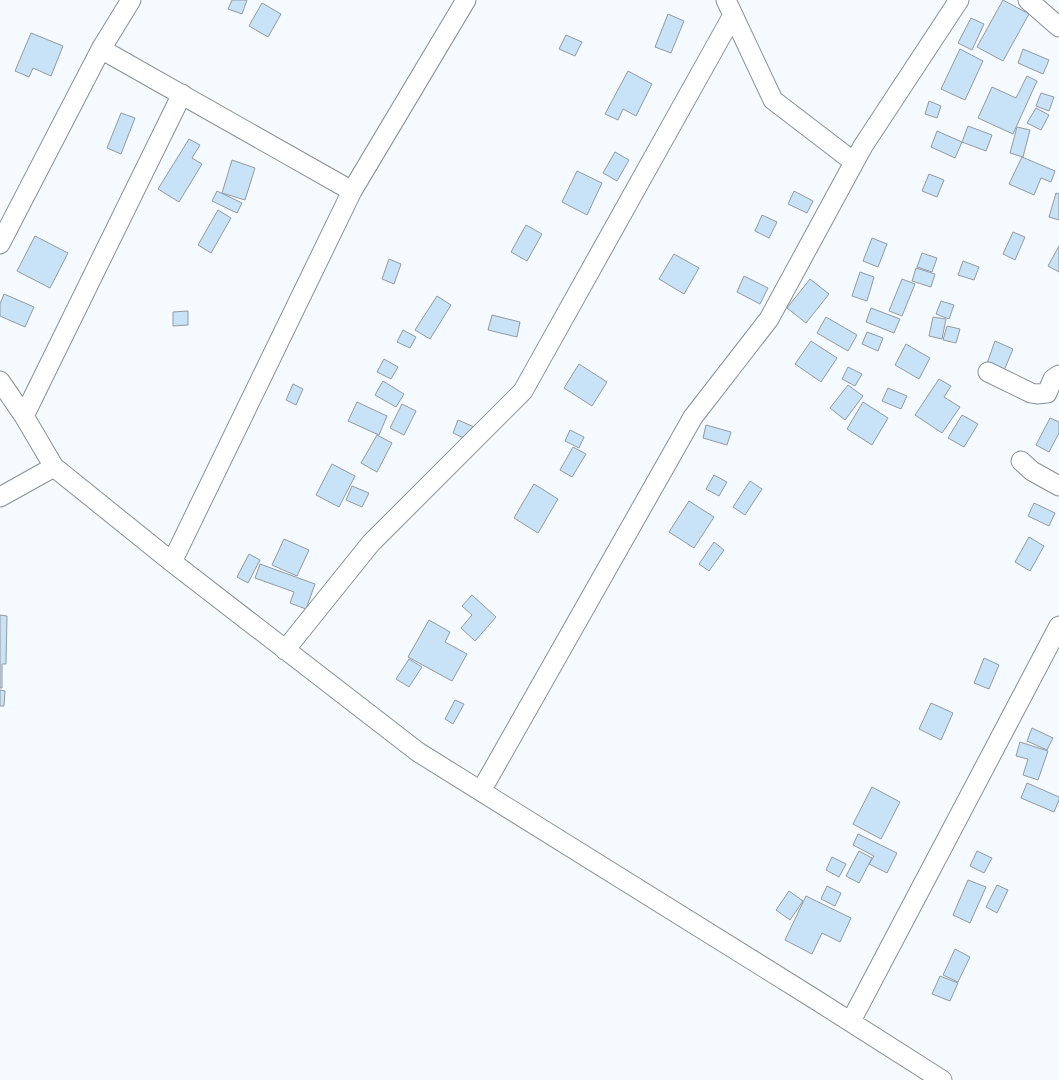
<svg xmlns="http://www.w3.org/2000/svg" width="1059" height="1080" viewBox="0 0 1059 1080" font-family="'Nunito Sans',sans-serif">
<rect width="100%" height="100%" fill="#f5fafe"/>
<path fill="#c8e2f7" stroke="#939aa0" d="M232,0H247L242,14L228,9Z
M1003,0L1029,14L1003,61L977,47Z
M262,3L281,14L268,37L249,26Z
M668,14L684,21L671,53L655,47Z
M971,18L984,24L972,50L958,43Z
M31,33L63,46L51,76L33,68L29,77L15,71Z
M566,35L582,42L575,56L559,49Z
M960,49L983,61L965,100L941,89Z
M1023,49L1049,60L1043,74L1018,63Z
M628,71L652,84L636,116L623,109L618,120L605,114Z
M1027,76L1037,81L1013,134L978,118L992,87L1016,98Z
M1041,93L1054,97L1049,111L1036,106Z
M929,101L941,106L937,118L925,114Z
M1036,108L1049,115L1041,130L1027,123Z
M121,113L135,118L121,154L107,148Z
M968,126L992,135L986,151L962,142Z
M1017,127L1030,130L1023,157L1010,153Z
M937,131L962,142L955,158L931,147Z
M189,139L200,145L192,158L202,164L179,202L158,189Z
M615,152L629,160L617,181L603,173Z
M1022,157L1055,171L1051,182L1041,178L1034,195L1009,184Z
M232,160L255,168L245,200L222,193Z
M577,171L602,183L587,215L562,202Z
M929,174L944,180L937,197L922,191Z
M217,191L242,203L237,213L212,201Z
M794,191L813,201L807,213L788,204Z
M1056,193L1059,194V220L1049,217Z
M218,210L231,218L211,253L198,245Z
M762,215L777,222L769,238L755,231Z
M526,225L542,234L527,261L511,252Z
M1013,232L1025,237L1015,260L1003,254Z
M35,236L68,253L50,288L17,271Z
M872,238L887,244L878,267L863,261Z
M1059,246V272L1048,266Z
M922,253L937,258L932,272L917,267Z
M674,254L699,268L684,294L659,279Z
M389,259L401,264L394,284L382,279Z
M963,261L979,267L974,280L958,275Z
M916,268L935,274L931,287L912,281Z
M860,272L874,277L867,301L852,296Z
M744,276L768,288L760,304L737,292Z
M810,279L829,294L806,323L787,308Z
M902,279L915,284L902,316L889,311Z
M4,294L34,307L25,327L0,316V304Z
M437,296L451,305L430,339L415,330Z
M941,301L954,305L949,319L936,314Z
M871,308L900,319L894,333L866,322Z
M188,311V325L173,326V312Z
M492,315L520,322L517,337L488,330Z
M826,317L857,335L848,351L817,333Z
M933,317L946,319L942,339L929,336Z
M947,326L960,329L956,343L943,340Z
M403,330L416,337L410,348L397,342Z
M867,332L883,338L878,351L862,344Z
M811,341L837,358L821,382L795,364Z
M995,341L1013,349L1003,373L986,366Z
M906,344L930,358L919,379L895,365Z
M384,359L398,367L391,379L377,372Z
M579,364L607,382L592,406L564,388Z
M848,367L862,374L855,386L842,379Z
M939,379L951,386L944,397L960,407L942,433L915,415Z
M383,381L404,394L396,407L375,395Z
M293,384L303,389L296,405L286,400Z
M848,385L863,396L845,420L830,408Z
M888,388L907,396L901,409L882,401Z
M357,402L387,416L379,435L348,421Z
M863,402L888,418L872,445L847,429Z
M402,404L416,411L404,435L390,428Z
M962,415L978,424L964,447L948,438Z
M1050,418L1059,422V433L1049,452L1036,445Z
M458,420L474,427L468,440L453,433Z
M706,425L731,432L727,445L703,438Z
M570,430L584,437L579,448L565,441Z
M377,435L392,443L377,472L361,463Z
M573,447L586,454L572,477L560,470Z
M332,464L355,476L339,507L316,495Z
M714,475L727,482L719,496L706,489Z
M750,481L762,489L745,515L733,507Z
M534,484L558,499L538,533L514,518Z
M352,486L369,493L362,507L346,500Z
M689,501L714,517L694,548L669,532Z
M1034,503L1055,513L1049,526L1028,516Z
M1029,537L1044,546L1030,571L1015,562Z
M284,539L309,550L297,576L272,565Z
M714,542L724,550L709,571L699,564Z
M249,554L260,560L248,583L237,577Z
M260,564L315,584L306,609L290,603L294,592L255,578Z
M472,595L496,617L475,641L461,628L472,615L462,606Z
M0,615L7,616L6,664H2V688H0Z
M429,620L450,632L445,642L467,654L452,681L408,657Z
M984,658L999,665L989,689L974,683Z
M409,659L422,667L409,687L396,679Z
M0,690L5,691L4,706H0Z
M455,700L464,704L453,724L445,719Z
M931,703L953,713L941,740L919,729Z
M1032,728L1053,738L1047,750L1027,741Z
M1020,742L1048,751L1038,780L1023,775L1028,759L1016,756Z
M1027,783L1059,797V800L1054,812L1021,798Z
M872,787L900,802L881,839L853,824Z
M858,834L897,853L887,873L869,864L874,856L853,845Z
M859,851L872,858L859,883L846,876Z
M977,851L992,858L984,873L970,866Z
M832,857L846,864L839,877L826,870Z
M968,880L986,887L970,923L953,915Z
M997,885L1008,890L997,913L986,907Z
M827,886L841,893L835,906L821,899Z
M789,891L803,901L790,920L776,910Z
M806,896L851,918L840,942L822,933L812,954L785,940Z
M955,949L970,957L958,982L943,975Z
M940,976L958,983L950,1001L932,994Z"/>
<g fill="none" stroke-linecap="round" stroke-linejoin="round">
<defs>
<path id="street" d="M726,0L773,100L854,162
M1028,0L1059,27
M101,49L352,191
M0,244L101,49L131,0
M988,372L1031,393L1037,394L1047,393L1053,379L1059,375
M0,381L24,416L54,467L172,562L418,752L813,998L942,1080
M24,416L182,94
M1021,461L1032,471L1059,486
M0,497L54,467
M172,562L352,191L466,0
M285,650L371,543L523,391L733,15
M481,791L693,417L769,319L863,146L959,0
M851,1021L1059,626"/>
</defs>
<use href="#street" stroke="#889096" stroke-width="21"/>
<use href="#street" stroke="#fff" stroke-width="19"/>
</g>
</svg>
